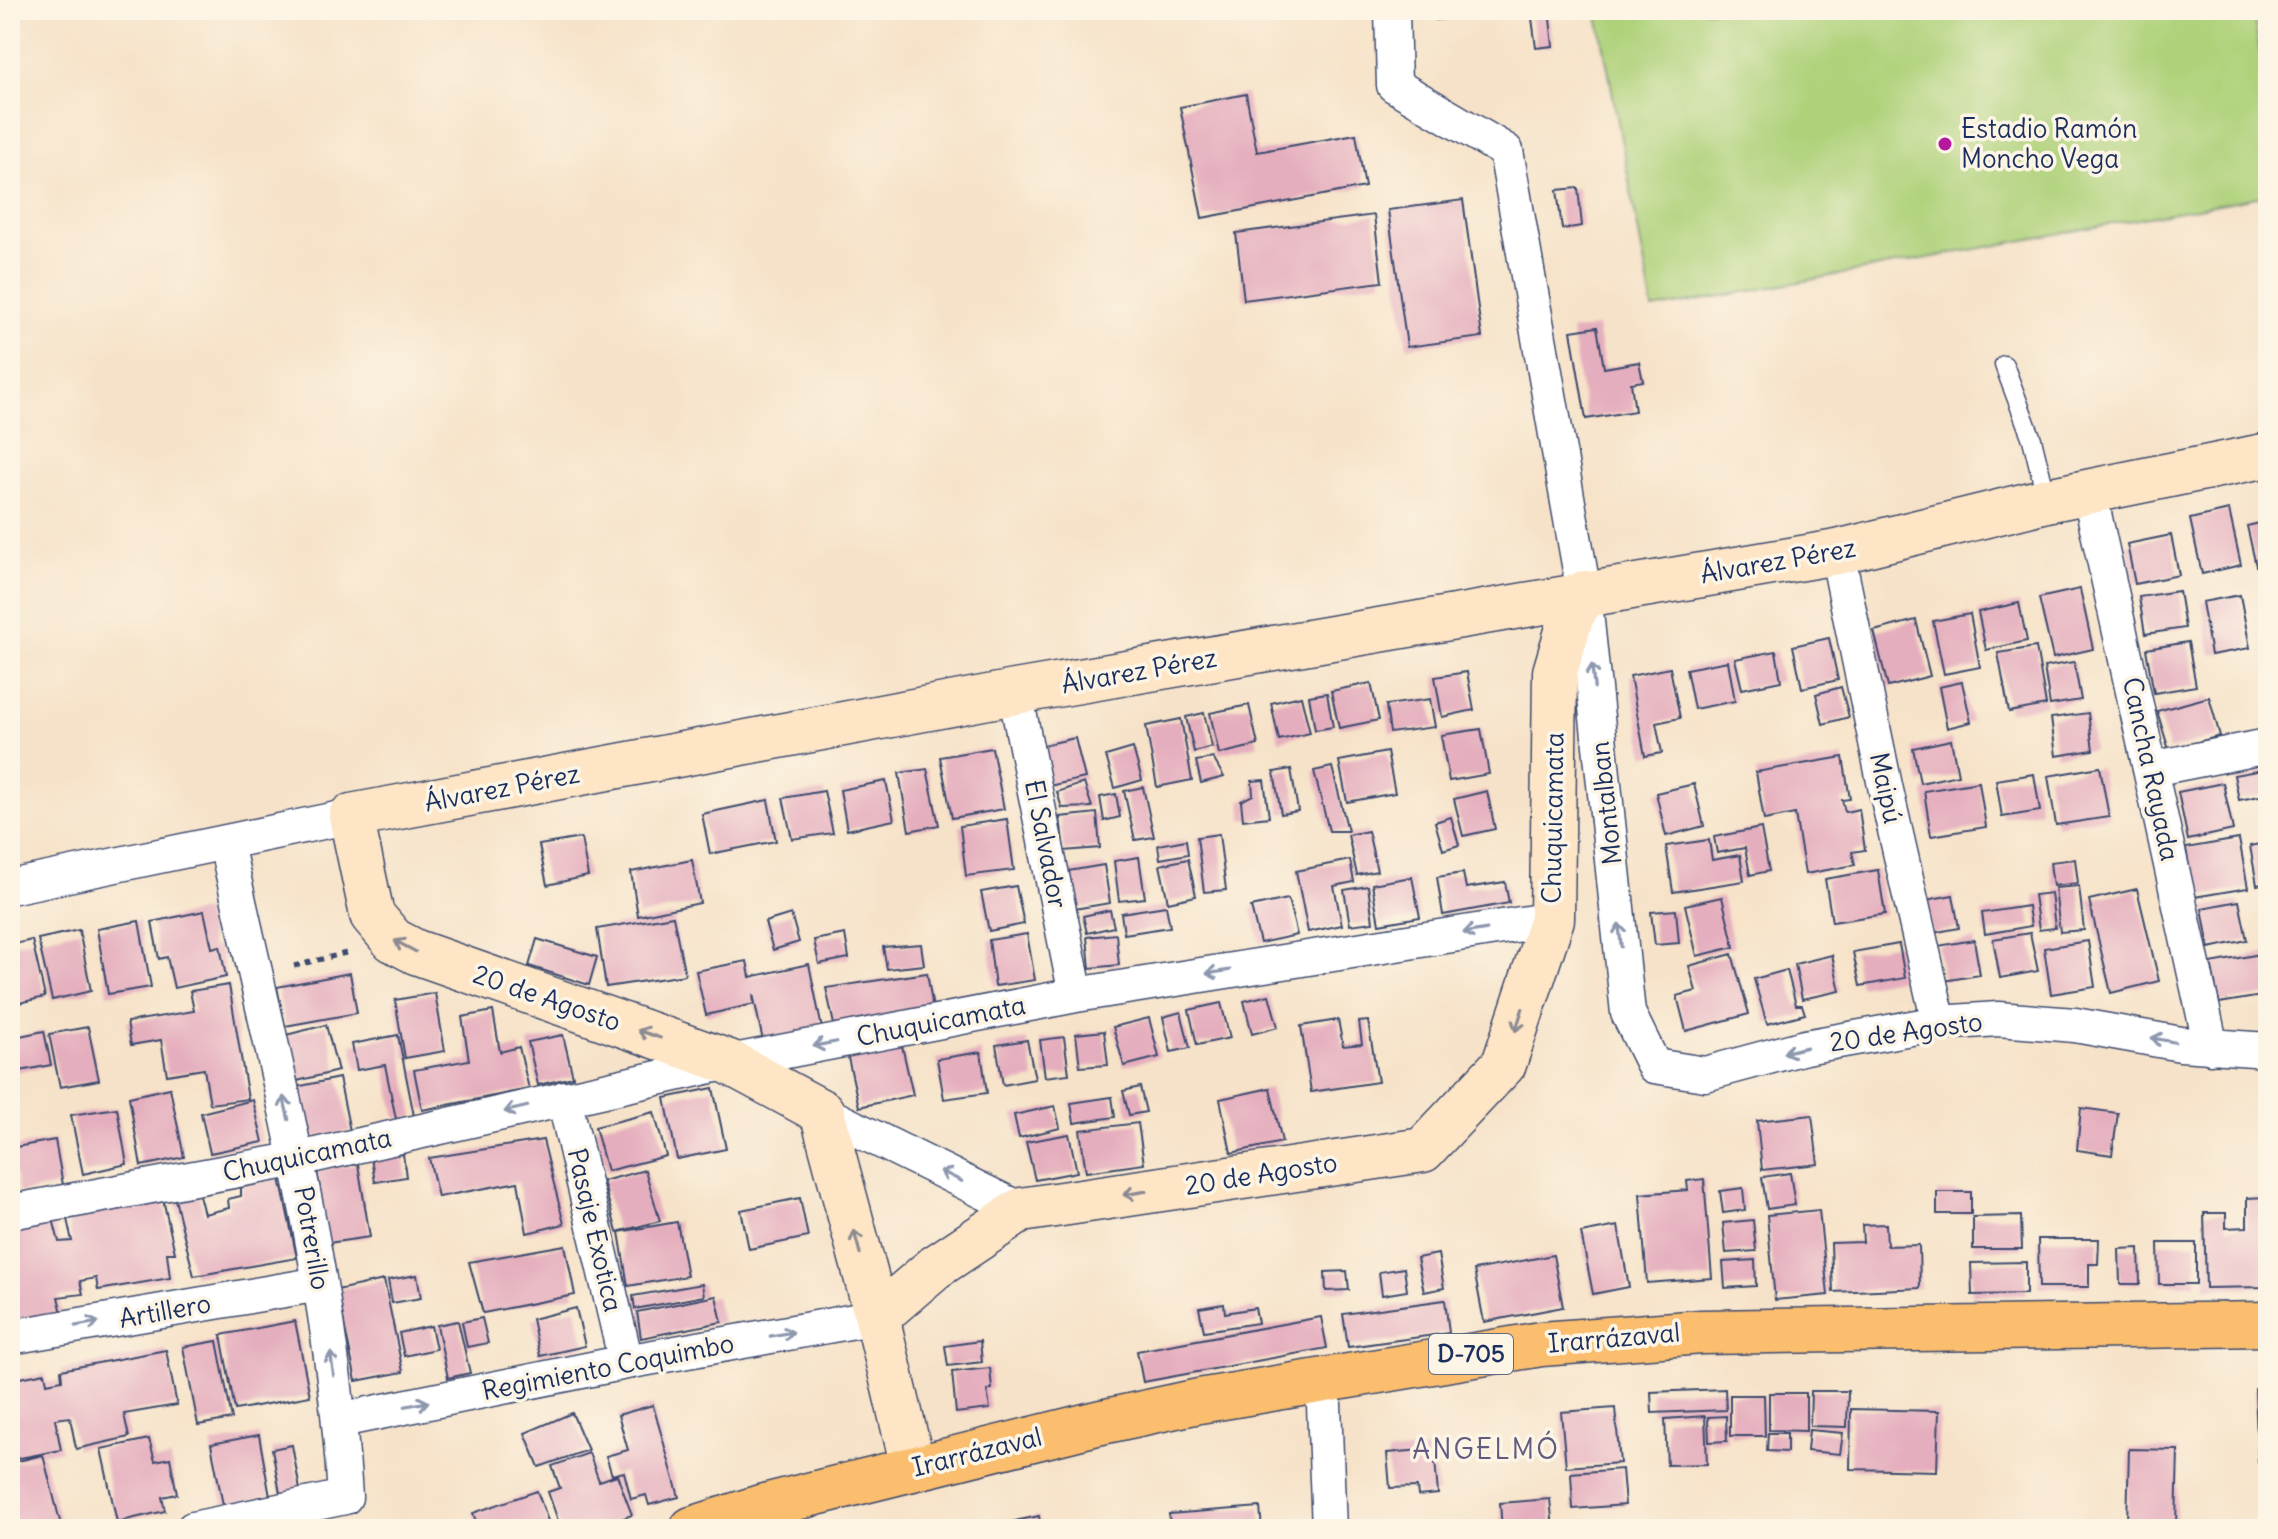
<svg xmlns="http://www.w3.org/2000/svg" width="2278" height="1539" viewBox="0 0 2278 1539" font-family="Delius,sans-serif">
<rect width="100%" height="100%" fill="#fcf5e5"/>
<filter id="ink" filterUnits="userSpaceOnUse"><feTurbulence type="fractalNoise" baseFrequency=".0125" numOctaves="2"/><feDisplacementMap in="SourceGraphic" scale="16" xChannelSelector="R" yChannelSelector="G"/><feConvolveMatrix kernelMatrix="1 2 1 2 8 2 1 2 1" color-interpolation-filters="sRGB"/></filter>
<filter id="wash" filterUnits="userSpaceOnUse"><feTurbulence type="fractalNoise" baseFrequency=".006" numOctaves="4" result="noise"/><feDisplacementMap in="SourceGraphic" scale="32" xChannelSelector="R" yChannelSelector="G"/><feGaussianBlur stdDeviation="1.8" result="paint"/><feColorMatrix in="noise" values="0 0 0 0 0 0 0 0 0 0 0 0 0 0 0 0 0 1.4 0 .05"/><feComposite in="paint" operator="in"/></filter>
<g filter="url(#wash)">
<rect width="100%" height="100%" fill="#f6e2c8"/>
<path fill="#aed179" stroke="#64806c" stroke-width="2" d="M1597,10H2252L2268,93V195L1653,309Z"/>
<g id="blocks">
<path fill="#e5aebe" d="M1435,10H1485L1486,15L1436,20Z
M1549,10L1553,46L1536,48L1531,11Z
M1246,94L1257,152L1356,134L1365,187L1202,218L1180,107Z
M1578,188L1582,226L1562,229L1557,190Z
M1463,200L1482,337L1407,347L1388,210Z
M1374,215L1382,282L1244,300L1236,233Z
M1597,327L1604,368L1639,362L1643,381L1631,383L1635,411L1586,419L1571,331Z
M2229,510L2241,565L2202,574L2190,519Z
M2268,521V563L2256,566L2247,526Z
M2171,535L2179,575L2135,584L2127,544Z
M2080,589L2093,649L2053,658L2039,598Z
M2179,591L2185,628L2145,634L2139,597Z
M2240,595L2250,648L2211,655L2202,602Z
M2019,603L2027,641L1986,650L1978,612Z
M1970,614L1980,667L1944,674L1933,621Z
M1916,620L1930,676L1888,687L1874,631Z
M1829,638L1838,680L1802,688L1793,646Z
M2188,642L2196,686L2154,693L2146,649Z
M2036,647L2046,705L2009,712L1998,653Z
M1776,651L1781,681L1742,689L1735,659Z
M1728,661L1735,701L1694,709L1686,669Z
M2074,662L2081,700L2050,705L2044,667Z
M1670,668L1680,718L1656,723L1662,753L1645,756L1630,676Z
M1467,672L1474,710L1442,717L1435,677Z
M1962,682L1971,722L1947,728L1939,687Z
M1371,683L1379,720L1339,728L1331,691Z
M1841,687L1849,717L1823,724L1816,694Z
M1327,693L1333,727L1315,730L1309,696Z
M1301,696L1310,733L1279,740L1271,703Z
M2209,697L2220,736L2169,750L2157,711Z
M1430,699L1435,727L1390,733L1386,705Z
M1249,705L1258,745L1219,754L1210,713Z
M1204,713L1212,747L1194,752L1186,717Z
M2088,713L2093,750L2056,756L2051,718Z
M1181,719L1192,780L1157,787L1146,726Z
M1481,729L1489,774L1449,781L1441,735Z
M1075,738L1085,778L1049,786L1039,746Z
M1951,740L1958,775L1920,783L1913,748Z
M992,748L1004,809L952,818L940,757Z
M1133,748L1142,780L1115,788L1106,756Z
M1387,752L1395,793L1347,802L1339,761Z
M1843,757L1850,799L1842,800L1845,812L1859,809L1865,850L1852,852L1855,865L1805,874L1795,814L1764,820L1756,772Z
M1213,758L1224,777L1201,783L1196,761Z
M1332,767L1348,831H1329L1314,771Z
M2100,767L2109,817L2056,825L2048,776Z
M927,769L939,825L909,831L899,773Z
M1291,769L1298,811L1281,814L1274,772Z
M2268,769V802L2265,795L2239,800L2234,775Z
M2034,774L2040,811L2002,817L1996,780Z
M1264,780L1269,817L1243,820L1241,801L1253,795L1252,781Z
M886,781L894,820L847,830L840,790Z
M1979,782L1986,827L1931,836L1924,791Z
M1084,783L1092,807L1062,808L1057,792Z
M2223,783L2233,830L2188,840L2178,792Z
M1694,784L1704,826L1666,836L1656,793Z
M1143,787L1154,837L1135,840L1124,791Z
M824,791L833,833L792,839L783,798Z
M1487,791L1495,829L1463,836L1454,799Z
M1116,794L1120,817L1104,821L1100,797Z
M768,800L776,841L710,854L702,814Z
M1097,813L1100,848L1064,851L1060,817Z
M1451,817L1459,845L1443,850L1435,822Z
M1007,819L1014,870L966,876L960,826Z
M1761,828L1769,871L1750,875L1745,848L1717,853L1714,837Z
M1368,831L1377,871L1357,875L1348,835Z
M1219,834L1226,890L1204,892L1197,837Z
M581,838L588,876L547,885L539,845Z
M2239,839L2248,888L2194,897L2186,848Z
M1186,840L1188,854L1160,859L1158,845Z
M1709,840L1712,860L1740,855L1744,881L1673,892L1666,846Z
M2268,842V883L2257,885L2250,846Z
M1139,857L1145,898L1119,901L1114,861Z
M1188,859L1196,896L1168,902L1160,865Z
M2075,859L2078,883L2053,886L2050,862Z
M692,860L700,903L638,916L631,872Z
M1350,860L1354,882L1334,886L1342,925L1308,932L1296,871Z
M1104,865L1110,903L1074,909L1068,871Z
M1878,870L1885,914L1832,922L1825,879Z
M1463,873L1466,888L1505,882L1509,903L1443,915L1437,877Z
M1412,877L1420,917L1379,924L1372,884Z
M1016,886L1024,924L989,931L981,892Z
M1368,886L1373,922L1350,925L1344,890Z
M2079,886L2084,930L2060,932L2055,888Z
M2137,889L2159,981L2111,993L2089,900Z
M2051,893L2055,928L2039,930L2034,895Z
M1953,895L1959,928L1932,933L1926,900Z
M1722,897L1734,947L1697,956L1685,905Z
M1288,899L1297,935L1260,943L1251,907Z
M2239,901L2247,940L2209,948L2202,908Z
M1166,906L1170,927L1124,934L1121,913Z
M2028,906L2031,926L1985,934L1982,913Z
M1110,910L1114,927L1087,933L1083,916Z
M1676,910L1679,943L1655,945L1651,912Z
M204,911L212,948L220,946L226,977L174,988L167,957L159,959L152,922Z
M791,914L799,942L773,950L765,922Z
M673,916L685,975L606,987L597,929Z
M139,921L151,987L108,994L97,929Z
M79,930L91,991L52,1000L38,939Z
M2030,933L2038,971L2000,978L1993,939Z
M845,934L849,958L819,964L814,940Z
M1027,934L1035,980L995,986L989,940Z
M1116,934L1119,965L1090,968L1087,937Z
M537,939L597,957L589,985L529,966Z
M32,940L45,997L10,1005V945Z
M1974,940L1980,975L1943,981L1938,946Z
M2088,941L2095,987L2051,994L2044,948Z
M921,944L924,965L887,969L883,947Z
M1899,944L1905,978L1860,986L1853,952Z
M2266,953L2268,995L2219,1003L2211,963Z
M1732,954L1749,1014L1686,1031L1677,996L1696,991L1689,966Z
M1832,955L1840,991L1802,999L1795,964Z
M747,961L750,977L809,964L822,1029L763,1041L753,994L754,1004L706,1015L696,971Z
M1787,970L1796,1005H1802L1805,1014L1767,1024L1754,979Z
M350,973L357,1013L285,1026L277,987Z
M927,973L933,1009L835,1029L826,988Z
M229,985L248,1099L210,1104L204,1069L167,1075L161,1040L131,1045L127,1022L194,1011L190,991Z
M435,993L445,1051L405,1058L395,1000Z
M1269,995L1278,1027L1252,1034L1244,1001Z
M1221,1003L1230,1038L1197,1045L1189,1010Z
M493,1011L500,1052L519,1047L529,1089L422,1110L414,1070L469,1060L462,1017Z
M1181,1012L1190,1048L1171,1052L1163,1017Z
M1149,1018L1159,1057L1124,1066L1113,1027Z
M1338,1020L1343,1046L1362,1044L1359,1022L1368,1021L1378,1082L1311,1092L1301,1026Z
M326,1025L338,1071L297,1081L286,1035Z
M88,1027L99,1080L60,1087L49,1034Z
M44,1031L51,1065L10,1073V1038Z
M1104,1031L1108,1065L1080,1067L1076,1034Z
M398,1035L414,1116L396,1119L385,1065L357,1070L352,1044Z
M563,1035L573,1077L538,1085L528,1042Z
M1064,1037L1069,1074L1045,1077L1040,1040Z
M1027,1040L1035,1079L1003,1085L996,1045Z
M901,1041L913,1095L859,1107L847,1053Z
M981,1052L987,1093L944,1099L937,1059Z
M339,1078L350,1131L308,1139L296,1087Z
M1140,1087L1146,1112L1129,1115L1123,1091Z
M170,1088L184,1157L141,1166L129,1097Z
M713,1088L726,1149L677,1159L665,1098Z
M1270,1088L1282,1142L1231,1153L1220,1099Z
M1112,1097L1115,1117L1074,1123L1071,1103Z
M253,1100L263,1142L210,1153L201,1113Z
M1055,1106L1060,1128L1019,1138L1014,1115Z
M117,1108L127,1164L83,1174L71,1115Z
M2081,1108L2118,1113L2112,1155L2077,1150Z
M654,1112L666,1156L607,1171L595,1127Z
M1812,1115L1818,1164L1762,1170L1757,1121Z
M1138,1123L1144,1164L1086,1172L1080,1130Z
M1069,1134L1077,1172L1035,1180L1026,1142Z
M55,1140L63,1185L19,1193L10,1148Z
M543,1140L564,1224L527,1233L518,1182L438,1197L429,1158Z
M403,1154L406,1177L375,1182L371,1158Z
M358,1164L370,1237L328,1243L317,1170Z
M645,1170L660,1221L617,1232L603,1181Z
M1790,1173L1795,1205L1767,1209L1762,1177Z
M280,1178L297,1258L194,1276L174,1195L198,1191L204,1214L229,1208L228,1199L241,1196V1186Z
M1704,1179L1712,1278L1647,1283L1640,1194L1688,1190L1687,1181Z
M1743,1188L1745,1210L1723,1213L1720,1191Z
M1937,1192H1971V1214H1937Z
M2266,1197V1209H2268V1287L2206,1288L2204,1213H2226V1228L2247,1227V1198Z
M800,1198L808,1237L749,1249L741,1210Z
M163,1199L175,1253H167L170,1278L98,1290L96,1278L80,1281L83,1294L58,1297L62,1313L10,1320V1249H14L10,1227L53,1219L59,1242L72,1241L67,1219Z
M1819,1210L1828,1295L1775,1300L1767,1215Z
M2021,1216L2022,1249H1973V1217Z
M1753,1220L1756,1251L1726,1253L1723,1223Z
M677,1222L687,1276L628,1286L619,1232Z
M1886,1224L1887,1246L1919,1245L1920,1288L1833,1292L1831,1243L1863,1242L1862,1225Z
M1618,1226L1629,1287L1593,1294L1581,1233Z
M2038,1239H2099L2098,1264H2089V1287H2039Z
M2158,1243H2196V1284H2159Z
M565,1245L575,1295L483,1313L469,1262Z
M2139,1248L2140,1284H2120L2119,1249Z
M1438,1254L1444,1288L1424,1292L1417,1258Z
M1553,1255L1563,1307L1484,1322L1474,1270Z
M1755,1260L1756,1286L1725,1288L1723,1262Z
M2026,1262V1294L1972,1295L1971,1263Z
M1404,1268L1407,1291L1382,1295L1379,1272Z
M1347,1271L1349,1290L1326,1291L1325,1272Z
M417,1275L421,1298L392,1303L388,1280Z
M384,1280L403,1372L356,1381L337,1290Z
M702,1284L704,1296L635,1309L633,1296Z
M716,1296L722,1322L641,1338L637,1312Z
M1445,1300L1449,1333L1348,1347L1343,1314Z
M1224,1304L1225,1313L1255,1308L1258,1323L1204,1331L1199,1308Z
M576,1308L585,1346L540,1356L532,1319Z
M1321,1317L1327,1348L1143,1382L1137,1351Z
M482,1318L488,1343L467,1347L462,1322Z
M295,1321L310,1396L235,1410L221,1335Z
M458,1321L470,1373L448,1378L437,1325Z
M431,1326L436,1349L404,1356L399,1333Z
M217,1341L232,1419L198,1425L183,1347Z
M980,1341L982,1362L948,1366L945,1346Z
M166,1350L177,1405L124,1414L129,1437L76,1449L70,1417L55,1419L61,1450L10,1460V1380L45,1373L47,1383L62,1380L61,1370Z
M990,1368L992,1389L987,1390L990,1409L956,1413L952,1372Z
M2268,1387V1461L2258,1462L2255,1389Z
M1725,1389L1726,1410L1652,1413L1651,1392Z
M1811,1391H1848L1847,1427L1810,1426Z
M1769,1393H1806V1431L1769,1430Z
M1730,1395H1764L1765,1436H1730Z
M653,1405L679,1497L649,1505L646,1495L631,1499L624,1472L612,1475L606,1456L628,1450L618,1415Z
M1615,1408L1620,1463L1566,1467L1561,1412Z
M1851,1409L1939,1411L1937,1471L1850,1469Z
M572,1413L588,1450L539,1467L525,1433Z
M1705,1416L1707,1464L1667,1465L1665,1419Z
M1726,1416L1727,1441L1709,1442L1708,1417Z
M1809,1430L1843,1433L1840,1454L1807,1451Z
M1768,1433H1787V1452L1767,1451Z
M259,1435L270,1497L223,1505L211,1444Z
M149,1439L155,1461L170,1458L177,1494L162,1497L165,1511L117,1522L101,1449Z
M292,1445L300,1490L280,1493L272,1449Z
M1434,1449L1438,1494L1418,1496L1417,1487L1390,1488L1387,1453Z
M2129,1449L2178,1450L2176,1525L2127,1524Z
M589,1453L599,1481L617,1475L632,1515L593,1529H561L548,1492L560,1488L552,1466Z
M43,1455L62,1529H10V1463Z
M1622,1469L1625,1505L1573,1509L1571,1473Z
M537,1491L551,1529H479L473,1513Z
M1550,1499L1553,1529H1502L1500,1503Z
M1260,1507L1262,1529H1170L1169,1514Z
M1039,1516L1041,1529H981V1528Z"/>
</g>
</g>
<g filter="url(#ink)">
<use href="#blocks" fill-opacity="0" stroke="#3c4a6e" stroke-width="2"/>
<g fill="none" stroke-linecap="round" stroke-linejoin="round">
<defs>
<path id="lane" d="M2004,365L2032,439L2047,500"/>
<path id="street" d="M1392,10L1394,85L1506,151L1584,593L1628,1013L1654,1066L1705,1074L1805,1047L1939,1023L1998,1019L2075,1025L2181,1044L2268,1050
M2089,491L2211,1047
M1837,552L1885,786L1939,1023
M1015,692L1076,995
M2151,769L2268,746
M10,887L351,816
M564,1098L626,1362
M822,1112L1021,1210
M10,1212L298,1159L729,1062L1076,995L1552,919
M10,1337L320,1284
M1323,1380L1329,1529
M340,1420L626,1362L877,1317
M193,1529L345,1497C332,1275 273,1059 226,843"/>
<path id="secondary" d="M877,1317L934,1268L1021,1210L1423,1150L1504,1064L1552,919L1555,672L1571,618L1584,593
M913,1467L877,1317L822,1112L729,1062L416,952L393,940L372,915L351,816L1015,692L1837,552L2047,500L2268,455"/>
<path id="primary" d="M692,1529L764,1506L1097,1423L1199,1401L1541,1344L1702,1332L2268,1324"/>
</defs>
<use href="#lane" stroke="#3c4a6e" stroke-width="21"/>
<use href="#street" stroke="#3c4a6e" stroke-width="37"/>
<use href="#secondary" stroke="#3c4a6e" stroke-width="47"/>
<use href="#primary" stroke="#3c4a6e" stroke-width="47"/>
<path stroke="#3c4a6e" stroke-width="5" stroke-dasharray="6 6" stroke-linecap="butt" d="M294,966L346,953"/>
<use href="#lane" stroke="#fff" stroke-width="18"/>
<use href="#street" stroke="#fff" stroke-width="34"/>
<use href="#secondary" stroke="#fde5c5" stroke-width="44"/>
<use href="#primary" stroke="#fbbe6e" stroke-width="44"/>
</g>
<defs><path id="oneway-shaft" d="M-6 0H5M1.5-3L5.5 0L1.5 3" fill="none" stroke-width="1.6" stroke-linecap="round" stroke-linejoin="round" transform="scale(2)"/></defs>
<g stroke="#8d97ae">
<use href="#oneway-shaft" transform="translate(1593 676) rotate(-96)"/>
<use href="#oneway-shaft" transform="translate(1475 931) rotate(171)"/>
<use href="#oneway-shaft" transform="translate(1620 935) rotate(-96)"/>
<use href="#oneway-shaft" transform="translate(1218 972) rotate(171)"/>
<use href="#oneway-shaft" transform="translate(2163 1040) rotate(-169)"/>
<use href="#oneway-shaft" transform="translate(825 1044) rotate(169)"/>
<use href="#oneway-shaft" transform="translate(1795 1050) rotate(166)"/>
<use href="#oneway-shaft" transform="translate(286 1108) rotate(-103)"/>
<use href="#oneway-shaft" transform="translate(516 1109) rotate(167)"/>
<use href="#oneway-shaft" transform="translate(951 1176) rotate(-154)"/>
<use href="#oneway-shaft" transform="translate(87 1324) rotate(-10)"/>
<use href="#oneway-shaft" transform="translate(782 1334) rotate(-10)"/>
<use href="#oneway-shaft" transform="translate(332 1364) rotate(-98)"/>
<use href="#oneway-shaft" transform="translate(417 1404) rotate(-11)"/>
</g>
<g stroke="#8c8a92">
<use href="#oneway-shaft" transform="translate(405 946) rotate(-152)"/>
<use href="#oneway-shaft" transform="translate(1519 1020) rotate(108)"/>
<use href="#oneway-shaft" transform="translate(649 1034) rotate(-161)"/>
<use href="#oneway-shaft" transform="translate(1135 1193) rotate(171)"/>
<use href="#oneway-shaft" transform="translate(857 1242) rotate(-105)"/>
</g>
</g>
<circle fill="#b5179e" stroke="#fcf5e5" stroke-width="3" cx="1945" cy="144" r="8"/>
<g text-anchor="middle" stroke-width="7" stroke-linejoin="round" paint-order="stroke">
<rect fill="#fcf5e5" stroke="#5e6a86" stroke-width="2" x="1429" y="1334" width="84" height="40" rx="6"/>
<g font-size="24" font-weight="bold" fill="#1b2f5e">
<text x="1471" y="1362">D-705</text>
</g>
<g font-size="26" fill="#1b2f5e" stroke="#fcf5e5" text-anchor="start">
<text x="1961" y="138">Estadio Ramón<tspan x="1961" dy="30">Moncho Vega</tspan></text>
</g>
<g font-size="26" fill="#1b2f5e" stroke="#fcf5e5">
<text transform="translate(1778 561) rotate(-10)" y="9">Álvarez Pérez</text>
<text transform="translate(1139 671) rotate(-10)" y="9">Álvarez Pérez</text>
<text transform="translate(2151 769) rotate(78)" y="9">Cancha Rayada</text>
<text transform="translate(502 788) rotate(-11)" y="9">Álvarez Pérez</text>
<text transform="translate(1886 788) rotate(78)" y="9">Maipú</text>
<text transform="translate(1606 803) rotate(-96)" y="9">Montalban</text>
<text transform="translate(1553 818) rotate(-89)" y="9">Chuquicamata</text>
<text transform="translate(1046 844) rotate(79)" y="9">El Salvador</text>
<text transform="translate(547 998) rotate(19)" y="9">20 de Agosto</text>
<text transform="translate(941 1021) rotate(-11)" y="9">Chuquicamata</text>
<text transform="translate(1906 1032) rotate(-8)" y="9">20 de Agosto</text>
<text transform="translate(307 1155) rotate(-12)" y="9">Chuquicamata</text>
<text transform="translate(1261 1174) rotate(-9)" y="9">20 de Agosto</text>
<text transform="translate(595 1230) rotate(77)" y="9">Pasaje Exotica</text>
<text transform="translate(312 1238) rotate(80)" y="9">Potrerillo</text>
<text transform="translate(165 1311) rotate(-10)" y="9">Artillero</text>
<text transform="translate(1614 1338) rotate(-5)" y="9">Irarrázaval</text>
<text transform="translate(608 1367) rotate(-11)" y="9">Regimiento Coquimbo</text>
<text transform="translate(977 1452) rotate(-14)" y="9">Irarrázaval</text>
</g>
<g font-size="28" letter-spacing="2" fill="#625b80" stroke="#fcf5e5">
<text x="1486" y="1459">ANGELMÓ</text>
</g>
</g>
<rect width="2278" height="1539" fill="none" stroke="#fcf5e5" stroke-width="40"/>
</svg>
